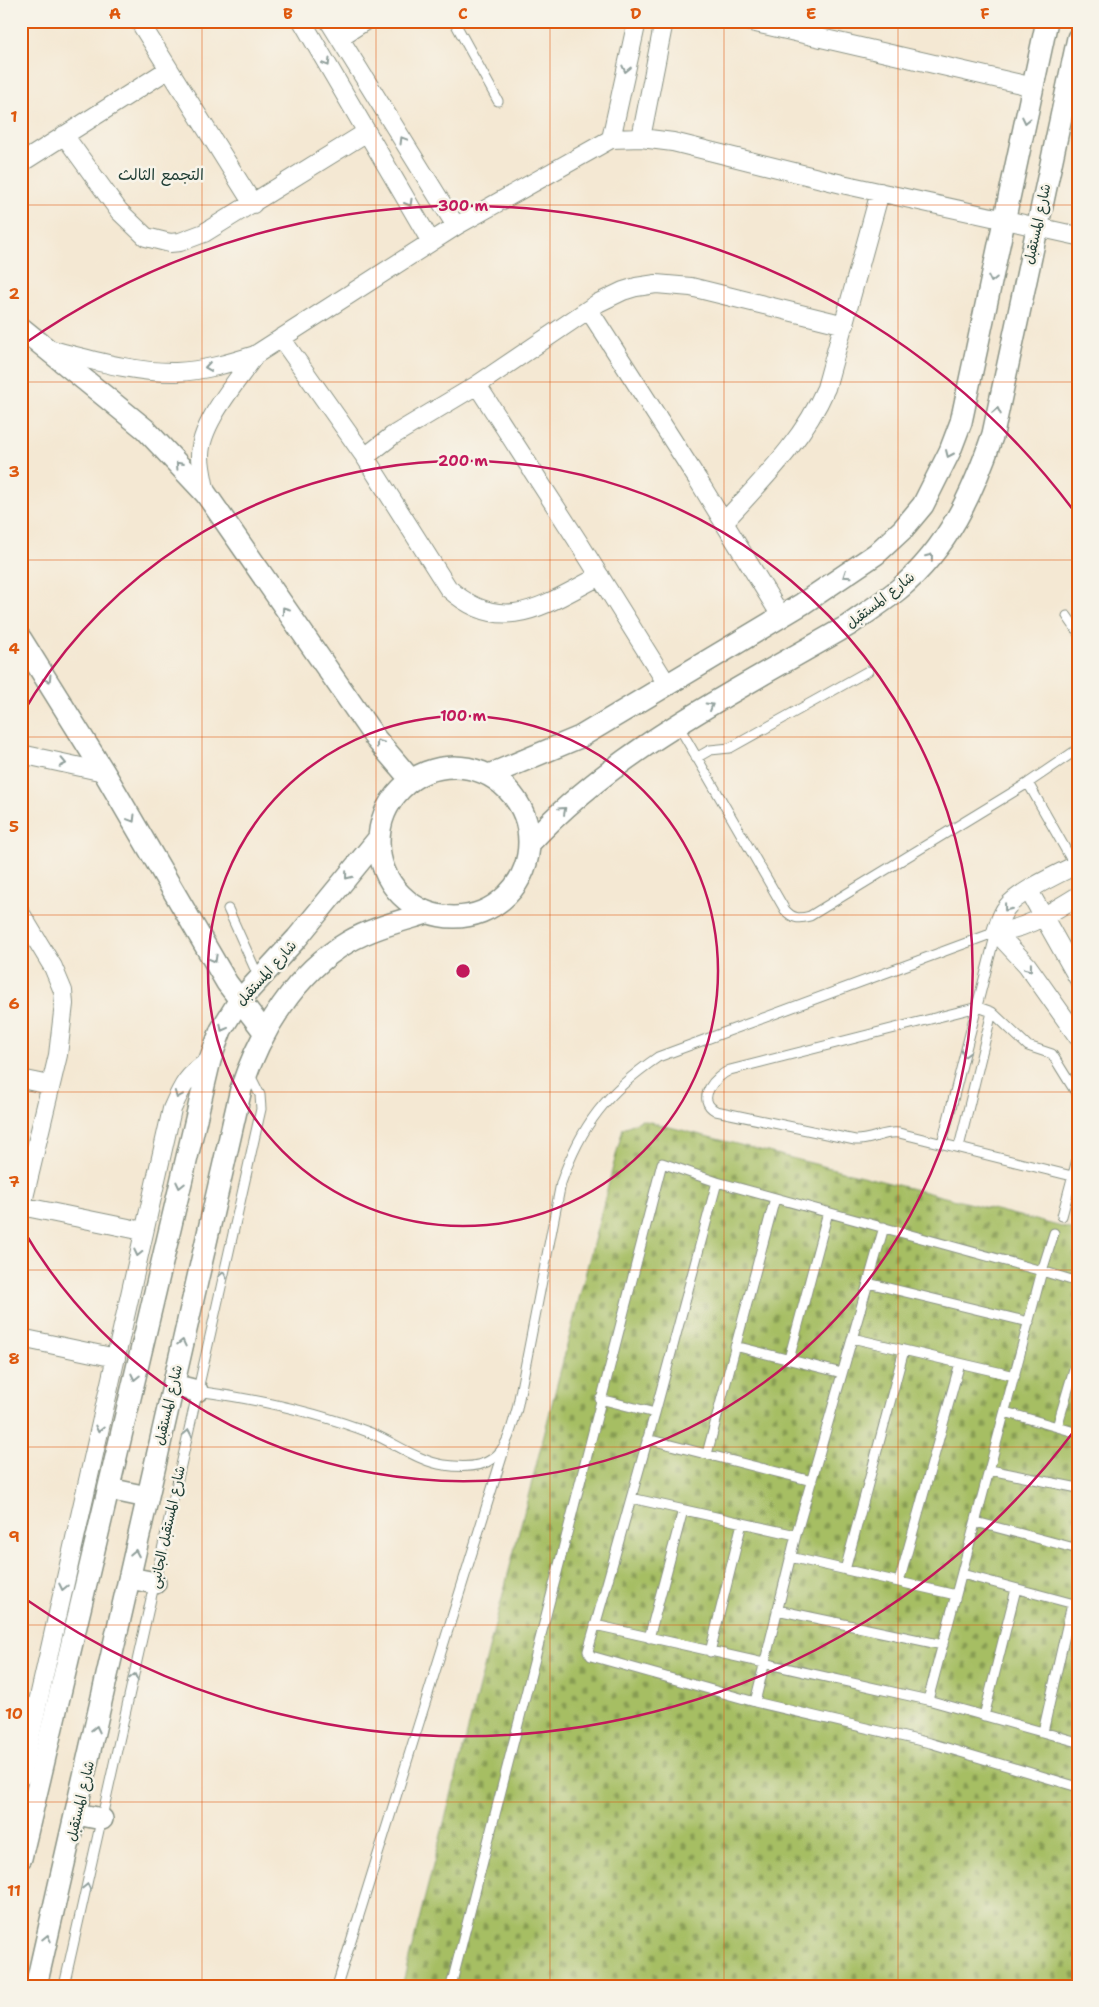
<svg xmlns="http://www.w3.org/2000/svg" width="1099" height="2007" viewBox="0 0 1099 2007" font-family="'Shantell Sans','Playpen Sans Arabic',sans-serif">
<defs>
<pattern id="cemetery-stones" width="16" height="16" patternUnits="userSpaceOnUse" patternTransform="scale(1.25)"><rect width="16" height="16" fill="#a6be64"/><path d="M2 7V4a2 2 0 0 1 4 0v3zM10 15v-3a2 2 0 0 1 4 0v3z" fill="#879c53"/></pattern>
</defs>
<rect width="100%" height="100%" fill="#f7f3e8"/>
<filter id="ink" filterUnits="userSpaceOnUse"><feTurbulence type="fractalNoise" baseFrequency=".02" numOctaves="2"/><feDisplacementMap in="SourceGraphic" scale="10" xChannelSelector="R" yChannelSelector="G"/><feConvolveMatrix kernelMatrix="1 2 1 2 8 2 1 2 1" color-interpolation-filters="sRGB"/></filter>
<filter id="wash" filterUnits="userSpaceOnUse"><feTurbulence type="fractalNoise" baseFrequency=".0096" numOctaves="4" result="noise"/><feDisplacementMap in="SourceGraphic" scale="20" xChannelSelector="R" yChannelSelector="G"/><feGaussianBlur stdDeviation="1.12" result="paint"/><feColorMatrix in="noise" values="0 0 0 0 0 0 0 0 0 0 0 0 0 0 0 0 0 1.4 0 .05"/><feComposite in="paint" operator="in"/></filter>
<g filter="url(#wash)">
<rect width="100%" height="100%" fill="#f4e8d3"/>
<path fill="url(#cemetery-stones)" stroke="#627e4c" d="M642,1120L1078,1231V1986H402L623,1128Z"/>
</g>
<g filter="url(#ink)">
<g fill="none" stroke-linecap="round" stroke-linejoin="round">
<defs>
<path id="service" d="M454,21L498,101
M1067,616L1078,632
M678,725L785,910C793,919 799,919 810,916L1028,783L1078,749
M696,758L710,750L730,748L868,671
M1028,783L1075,866
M228,909L259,978
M942,1143L996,932
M959,1147L992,1012
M1072,1176L899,1133C883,1131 871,1141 855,1140L716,1111C694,1099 716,1076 730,1070L978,1007L992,1012L1028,1046L1052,1054L1078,1096
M717,1182L1042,1271L1054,1233
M1062,1216L1078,1156
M868,1283L1029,1322
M852,1338L1015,1376
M735,1346L842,1373
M789,1359L828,1212
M197,1391C257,1399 314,1411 371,1433C393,1442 420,1462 444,1465C458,1467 480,1468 492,1459C508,1449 512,1425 517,1409L561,1183C581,1125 607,1092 658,1057L996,932
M1005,1412L1078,1433
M655,1413L588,1651L591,1656L755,1702L930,1743L1078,1787
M1057,1427L1078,1355
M647,1439L812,1481
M707,1454L775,1198
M990,1470L1078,1488
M631,1498L796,1535
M976,1522L1078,1549
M790,1557L956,1595
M845,1570L904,1350
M962,1574L1078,1605
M899,1582L960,1363
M777,1610L943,1645
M595,1625L928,1700L1078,1742
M649,1638L683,1510
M710,1652L742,1523
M928,1700L1042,1271L1078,1282
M755,1702L796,1535L884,1227
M984,1716L1016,1589
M1043,1732L1072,1604
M64,1986L261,1109L260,1095L249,1073
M337,1986L505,1447
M451,1986C523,1712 590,1437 662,1163L717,1182L655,1413L600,1399"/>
<path id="minor" d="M139,21L253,204
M302,21L431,242
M329,21L456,226
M747,21L1034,87
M340,37L365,21
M64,135L119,211L146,237L170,243L180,242L204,233L367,132
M641,138L664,21
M611,139L637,21
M21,163L169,69
M589,310L698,480L781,616
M281,338L365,457L448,588C503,638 545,604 600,576
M48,349C89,359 133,373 176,372C203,371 230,363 255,355L456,226L611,139L641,138L673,142L842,184L1078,236
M477,385L579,543L667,684
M365,457L392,436L477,385L598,303L623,291L636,287L656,284L691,287L845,325
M206,494C204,482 200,468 200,456C200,423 237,382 255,355
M724,522C762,480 803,441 826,388L880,192
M21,754L104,772
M1029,891L1078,978
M21,914L53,967L63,991L64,1004L58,1055L22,1206
M996,932L1027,965L1078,1037
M996,932C999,923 1001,914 1007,907C1018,892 1060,873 1078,864
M996,932C1028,929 1051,912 1078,896
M21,1079L50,1085
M21,1206L143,1231
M21,1338L116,1358
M21,1777L172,1109C183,1084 187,1076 210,1060"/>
<path id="tertiary" d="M21,328L145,429L206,494L376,739L411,780
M21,639L104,772L227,983L265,1033
M379 842a75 75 0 1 1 150 0a75 75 0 1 1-150 0Z
M489,775L580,737L802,604L876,554L903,529L923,505L950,451L961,422L1047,21
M529,844C617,748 738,690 849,625C866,613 883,602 899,589C948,548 973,493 993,434L1078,38
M173,1385L197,1391
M109,1489L147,1497
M130,1578L155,1583
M77,1814L102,1819
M21,1858L210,1060L221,1030L239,1001L297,938L379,838
M36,1986L241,1089C260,1032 295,973 348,942C372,928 401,921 427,913"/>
</defs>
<use href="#service" stroke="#8a9284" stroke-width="11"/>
<use href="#minor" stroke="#8a9284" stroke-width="20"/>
<use href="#tertiary" stroke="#8a9284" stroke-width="24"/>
<use href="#service" stroke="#fff" stroke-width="9"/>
<use href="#minor" stroke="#fff" stroke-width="18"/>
<use href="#tertiary" stroke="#fff" stroke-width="21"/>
</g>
<defs><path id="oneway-chevron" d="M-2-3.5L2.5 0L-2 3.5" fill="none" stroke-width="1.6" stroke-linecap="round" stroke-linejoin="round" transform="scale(1.25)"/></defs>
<g stroke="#8f9e9a">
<use href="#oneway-chevron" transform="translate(327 63) rotate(59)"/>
<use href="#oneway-chevron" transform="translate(626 69) rotate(103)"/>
<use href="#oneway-chevron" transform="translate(1026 120) rotate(102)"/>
<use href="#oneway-chevron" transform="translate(403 140) rotate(-121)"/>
<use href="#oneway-chevron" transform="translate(409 203) rotate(60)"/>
<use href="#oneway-chevron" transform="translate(992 279) rotate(102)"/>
<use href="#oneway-chevron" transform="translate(208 367) rotate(172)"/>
<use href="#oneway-chevron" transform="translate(997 411) rotate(-78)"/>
<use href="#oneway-chevron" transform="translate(949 454) rotate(114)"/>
<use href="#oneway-chevron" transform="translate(179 465) rotate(-132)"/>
<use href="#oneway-chevron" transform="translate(930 557) rotate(-51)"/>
<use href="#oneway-chevron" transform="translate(846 575) rotate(146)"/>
<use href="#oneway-chevron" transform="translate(285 610) rotate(-126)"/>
<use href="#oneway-chevron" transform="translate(48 679) rotate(59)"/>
<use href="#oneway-chevron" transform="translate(710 706) rotate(-30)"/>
<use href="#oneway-chevron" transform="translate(379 743) rotate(-126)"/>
<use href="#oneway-chevron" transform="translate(63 763) rotate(12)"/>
<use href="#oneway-chevron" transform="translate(563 810) rotate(-42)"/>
<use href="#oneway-chevron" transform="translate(132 819) rotate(59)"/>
<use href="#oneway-chevron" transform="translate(348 876) rotate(129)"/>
<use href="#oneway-chevron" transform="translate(1007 908) rotate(128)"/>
<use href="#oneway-chevron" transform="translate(214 959) rotate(61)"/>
<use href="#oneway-chevron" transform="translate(1029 968) rotate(52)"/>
<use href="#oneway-chevron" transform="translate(223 1028) rotate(118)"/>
<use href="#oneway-chevron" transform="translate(965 1054) rotate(105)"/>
<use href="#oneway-chevron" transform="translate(178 1095) rotate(112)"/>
<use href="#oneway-chevron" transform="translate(180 1185) rotate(103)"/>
<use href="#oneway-chevron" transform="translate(138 1253) rotate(103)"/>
<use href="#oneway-chevron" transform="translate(223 1275) rotate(-77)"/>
<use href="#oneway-chevron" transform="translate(182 1343) rotate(-77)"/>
<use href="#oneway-chevron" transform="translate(135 1377) rotate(103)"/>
<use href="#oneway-chevron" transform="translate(99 1429) rotate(103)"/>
<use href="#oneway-chevron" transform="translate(188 1433) rotate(-78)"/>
<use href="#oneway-chevron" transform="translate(135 1553) rotate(-79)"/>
<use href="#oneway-chevron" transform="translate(63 1587) rotate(102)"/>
<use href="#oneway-chevron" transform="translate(134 1677) rotate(-77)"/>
<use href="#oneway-chevron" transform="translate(96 1729) rotate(-77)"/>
<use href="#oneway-chevron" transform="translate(87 1887) rotate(-77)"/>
<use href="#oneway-chevron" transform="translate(47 1938) rotate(-77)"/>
</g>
</g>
<path fill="none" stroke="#de580e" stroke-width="1" stroke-opacity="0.55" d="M202,21V1986M376,21V1986M550,21V1986M724,21V1986M898,21V1986M21,205H1078M21,382H1078M21,560H1078M21,737H1078M21,915H1078M21,1092H1078M21,1270H1078M21,1447H1078M21,1625H1078M21,1802H1078"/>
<g fill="none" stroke="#c2185b" stroke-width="2.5">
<circle cx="463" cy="971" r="255"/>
<path d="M21 716A510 510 0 1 1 21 1226"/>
<path d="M1074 1431A765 765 0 0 1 24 1598M24 344A765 765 0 0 1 1074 511"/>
</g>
<g text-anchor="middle" stroke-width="5" stroke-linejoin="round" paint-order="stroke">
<g font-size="14" fill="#1f3d34" stroke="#f7f3e8">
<text transform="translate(1037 224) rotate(-78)" y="5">شارع المستقبل</text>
<text transform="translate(880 600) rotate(-38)" y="5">شارع المستقبل</text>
<text transform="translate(266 973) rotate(-48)" y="5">شارع المستقبل</text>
<text transform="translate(168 1405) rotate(-77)" y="5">شارع المستقبل</text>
<text transform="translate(167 1527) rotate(-78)" y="5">شارع المستقبل الجانبى</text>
<text transform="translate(80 1801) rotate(-77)" y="5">شارع المستقبل</text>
</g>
<g font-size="16" fill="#1f3d34" stroke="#f7f3e8">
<text x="161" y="180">التجمع الثالث</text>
</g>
</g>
<circle cx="463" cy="971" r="8" fill="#c2185b" stroke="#f7f3e8" stroke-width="2.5"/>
<g font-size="15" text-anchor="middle" font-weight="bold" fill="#c2185b" stroke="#f7f3e8" stroke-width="5" stroke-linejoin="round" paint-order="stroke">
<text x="463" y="211">300 m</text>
<text x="463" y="466">200 m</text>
<text x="463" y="721">100 m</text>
</g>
<rect width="1099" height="2007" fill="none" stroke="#f7f3e8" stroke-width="55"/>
<rect x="28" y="28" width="1044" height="1952" fill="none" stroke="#de580e" stroke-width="2"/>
<g font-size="16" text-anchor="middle" font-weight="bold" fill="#de580e">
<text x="115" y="19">A</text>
<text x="288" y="19">B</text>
<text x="463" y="19">C</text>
<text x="636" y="19">D</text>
<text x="811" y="19">E</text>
<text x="985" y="19">F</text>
<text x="14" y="122">1</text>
<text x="14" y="299">2</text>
<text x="14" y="477">3</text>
<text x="14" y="654">4</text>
<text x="14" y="832">5</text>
<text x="14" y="1009">6</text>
<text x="14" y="1187">7</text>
<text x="14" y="1364">8</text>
<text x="14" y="1542">9</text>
<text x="14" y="1719">10</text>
<text x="14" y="1896">11</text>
</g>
</svg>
